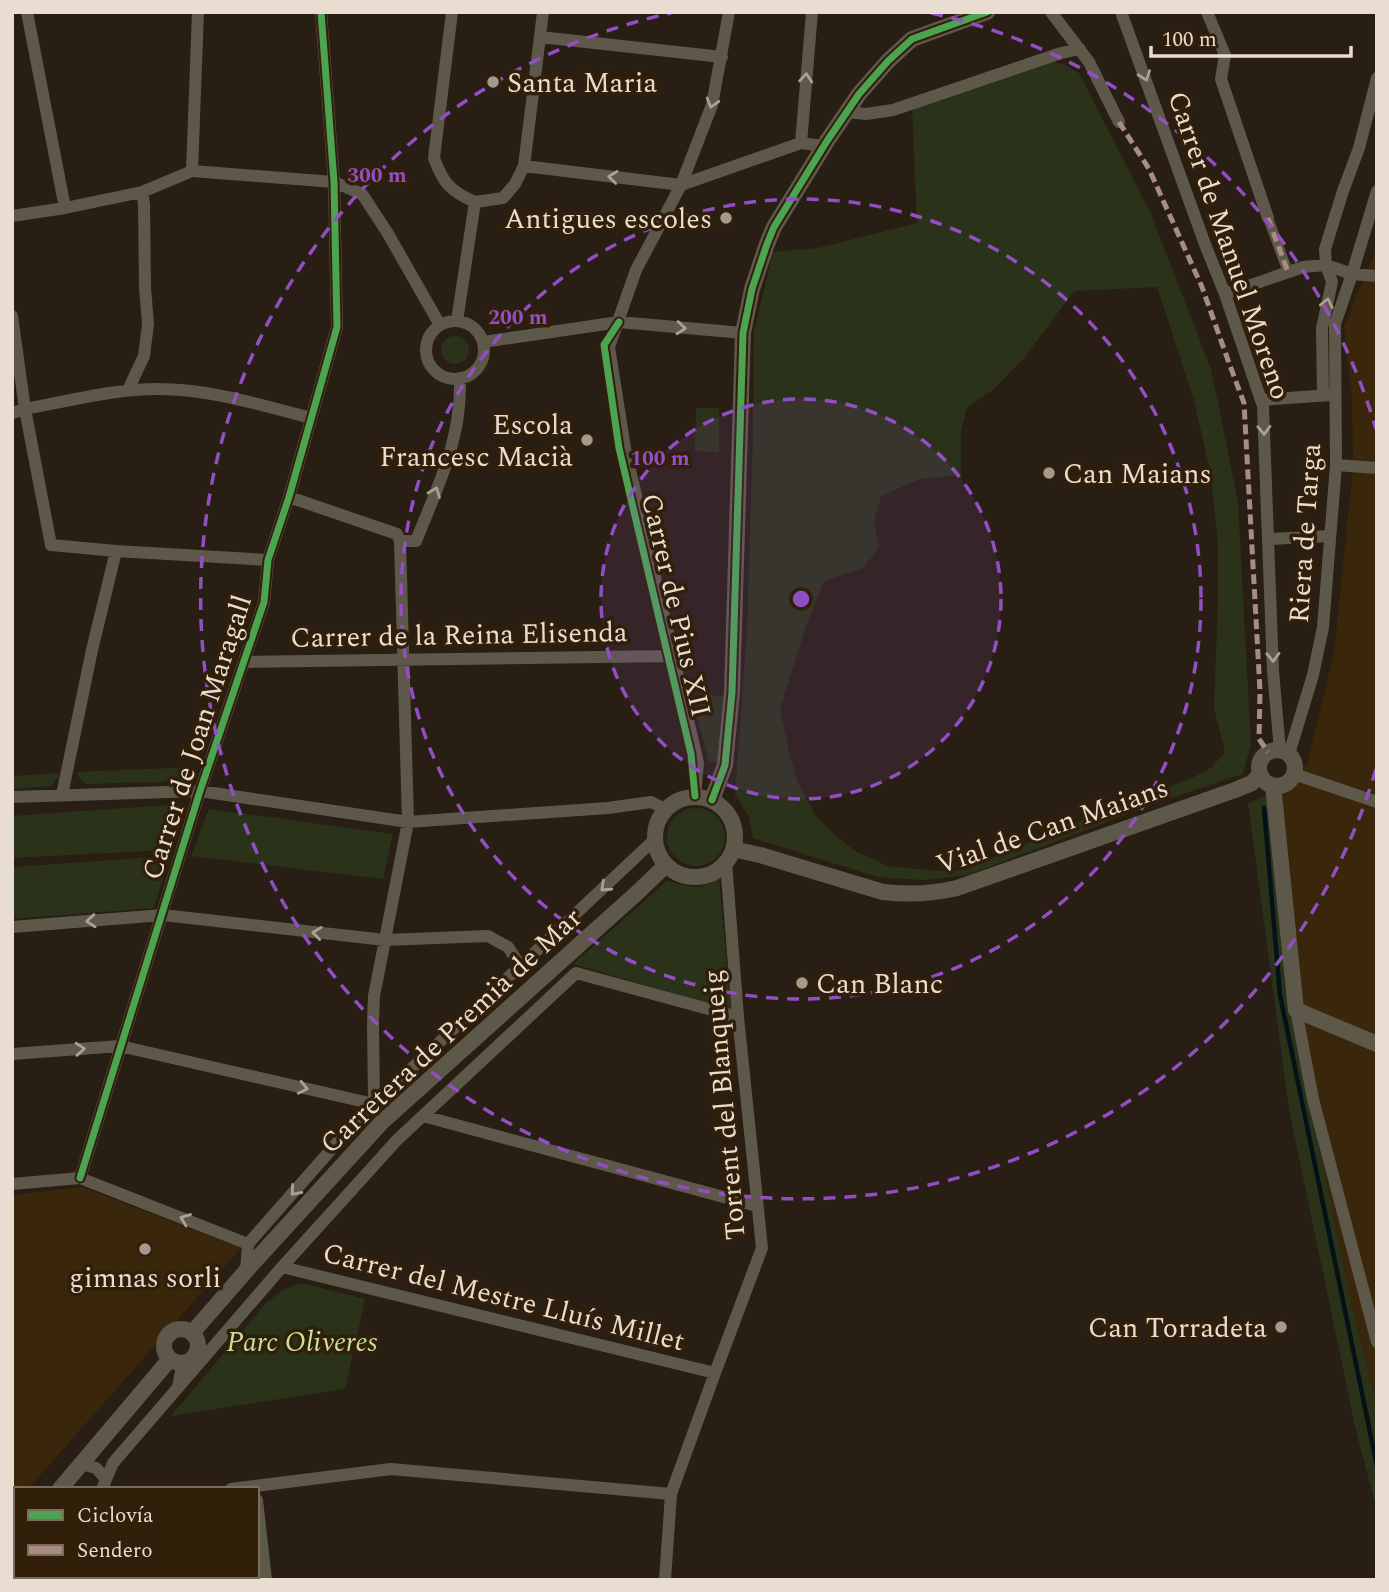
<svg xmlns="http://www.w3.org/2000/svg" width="1389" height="1592" viewBox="0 0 1389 1592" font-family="Spectral,serif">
<rect width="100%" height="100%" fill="#281e13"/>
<path fill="#3a260b" d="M1377,247V1403L1353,1311L1290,1006L1269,795L1307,765L1334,652L1353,469L1352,398L1344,327Z
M82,1187L241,1248L28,1489H16V1503L12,1507V1195Z"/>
<path fill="#2b321a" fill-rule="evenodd" d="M1054,62L1067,66L1079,73L1151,214L1211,369L1238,502L1251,744L1243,774L1159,802L968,875L923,880L877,877L753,838L749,816L735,795L747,629L753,435L754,330L773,252L818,248L917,223L912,108L1035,65ZM1157,287L1193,397L1210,470L1218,543V602L1214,708L1225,752L1211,768L1192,778L1097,814L964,870L936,871L888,866L857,852L836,836L815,815L797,781L790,755L780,709L806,626L824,581L864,568L879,547L874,522L881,496L920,479L961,475V430L967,408L994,389L1024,358L1074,291Z
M441 350a14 14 0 1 1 28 0a14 14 0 1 1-28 0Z
M696,408H719V452L695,451Z
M707,687L712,696L725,695L721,762H709L697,716Z
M196,767L186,781L86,784L79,778L77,772Z
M60,773L52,786L12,789V776Z
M1269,795L1290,1006L1353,1311L1377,1403V1511L1355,1426L1289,1110L1248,803Z
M181,804L167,850L12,858V816Z
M667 837a29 29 0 1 1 58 0a29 29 0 1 1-58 0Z
M209,809L393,834L383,879L191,856Z
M170,856L154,908L12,919V867Z
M719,878L731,1010L573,964L667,881C689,886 699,892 719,878Z
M298,1284H305L365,1299L345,1389L171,1416L266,1303L281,1291Z"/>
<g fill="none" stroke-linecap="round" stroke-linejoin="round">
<path stroke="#041218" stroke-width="4.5" d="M1264,808L1280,995L1377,1466"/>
<path stroke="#5e584b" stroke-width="10" d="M1268,218L1288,272"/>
<path stroke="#5e584b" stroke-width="12" d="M27,12L65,208
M452,12L434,158C443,183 450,191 475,202
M1051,12L1089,62L1119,122
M1121,12L1206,247L1225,294L1263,406L1273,671L1280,750
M1207,12L1225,55L1221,79L1268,218
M540,37L722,57
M848,112L866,114L893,110L1061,53L1080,49
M801,143L812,12
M524,166L681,185L801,143L823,146
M192,171L198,12
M12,216L65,208L142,192L192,171L334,182L362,194L387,232L440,325
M1225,294L1303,267L1326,265L1352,274L1377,276
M12,316L25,409L51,545L116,551L268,560
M457,321L475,202L503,198L515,184L524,166L543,12
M426 350a29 29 0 1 1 58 0a29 29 0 1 1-58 0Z
M483,342L619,322L743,333
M128,390L144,356L148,324L145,288L144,204L142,192
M1323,395L1322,328L1332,282L1326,265L1325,249L1343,191L1359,148L1377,78
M1261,400L1331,395
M12,413L25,409C69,401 114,389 158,389C210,389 261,405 311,418
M1336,465L1377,468
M289,497L397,534L400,541L408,822L374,996L373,1023L374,1104
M1269,539L1330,536
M400,541H416C433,498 455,453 459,406C460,397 460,387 460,378
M245,662L673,656
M1289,754L1313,675L1323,627L1336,465L1335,324L1352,274L1377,191
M1294,774L1377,802
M62,795L92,650L116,551
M695,796L698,763L625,448L609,347L636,270L681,185L712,105L729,12
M12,797L200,791L408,822L608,808L651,802L665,809
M12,927L163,915L385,940L488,936L508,947L521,967
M1296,1010L1313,1099L1377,1342
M12,1054L120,1046L374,1104
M423,1116L757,1206
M80,1178L200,791L264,602L268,560L289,497L337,327L334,182L321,12
M12,1184L80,1178L248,1244
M282,1267L715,1373
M246,1271L248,1244L358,1119L654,840
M178,1387L181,1372L184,1363
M81,1464L96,1468L106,1479
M102,1489L113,1463L282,1267L397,1140L576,973L738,1017
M231,1489L391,1469L671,1494
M257,1500L266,1580
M182,1576V1580
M88,1580L89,1576
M665,1580L671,1494L715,1373L762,1248L738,1017L726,862"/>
<path stroke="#5e584b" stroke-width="16" d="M1259 768a18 18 0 1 1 36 0a18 18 0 1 1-36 0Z
M1273,785L1296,1010L1377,1044
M655 837a40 40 0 1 1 80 0a40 40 0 1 1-80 0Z
M712,800L725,765L732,692L743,333L752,289L767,244L774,227L827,141L859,94L888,61L912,39L987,12
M733,849L760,855L883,892C909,895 932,894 957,888L1235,790L1252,783L1260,774
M164 1346a17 17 0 1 1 34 0a17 17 0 1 1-34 0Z
M192,1333L253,1263L382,1122L638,892L666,865
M60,1489L170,1359
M12,1547L16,1542"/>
<path stroke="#a88b81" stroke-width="5" stroke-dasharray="10 5" stroke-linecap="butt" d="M1119,122L1149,169L1202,287L1229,363L1244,403L1260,691L1259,739L1268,752
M1268,218L1288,272"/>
<defs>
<path id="cycleway" d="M619,322L604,345L619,448L691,754L695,796
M712,800L725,765L732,692L743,333L752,289L767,244L774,227L827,141L859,94L888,61L912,39L987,12
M80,1178L200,791L264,602L268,560L289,497L337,327L334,182L321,12"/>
</defs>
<use href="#cycleway" stroke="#311f0a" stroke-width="11"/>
<use href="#cycleway" stroke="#4ca352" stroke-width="7"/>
</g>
<defs><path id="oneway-chevron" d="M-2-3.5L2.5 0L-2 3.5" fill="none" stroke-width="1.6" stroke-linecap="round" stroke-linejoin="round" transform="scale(1.75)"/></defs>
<g stroke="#aaa195">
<use href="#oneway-chevron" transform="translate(1145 76) rotate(70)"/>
<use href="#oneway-chevron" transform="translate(806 78) rotate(-85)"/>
<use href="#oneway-chevron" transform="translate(712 103) rotate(106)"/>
<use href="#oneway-chevron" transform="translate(613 177) rotate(-173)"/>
<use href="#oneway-chevron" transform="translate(1327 303) rotate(-78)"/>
<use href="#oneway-chevron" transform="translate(681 328) rotate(5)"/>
<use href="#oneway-chevron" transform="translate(1264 430) rotate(88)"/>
<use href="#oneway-chevron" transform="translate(435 492) rotate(-69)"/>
<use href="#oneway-chevron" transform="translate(1273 657) rotate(88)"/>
<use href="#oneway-chevron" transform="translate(605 887) rotate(137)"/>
<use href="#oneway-chevron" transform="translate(91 921) rotate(175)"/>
<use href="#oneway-chevron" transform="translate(317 933) rotate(-173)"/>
<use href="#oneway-chevron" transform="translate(80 1049) rotate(-4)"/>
<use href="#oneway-chevron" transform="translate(303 1088) rotate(13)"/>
<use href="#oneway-chevron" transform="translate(295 1191) rotate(131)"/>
<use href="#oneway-chevron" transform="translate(185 1219) rotate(-159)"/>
</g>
<circle cx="801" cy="599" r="200" fill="#914fc3" fill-opacity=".12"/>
<g fill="none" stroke="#914fc3" stroke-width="3.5" stroke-dasharray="12 9">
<circle cx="801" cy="599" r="200"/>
<circle cx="801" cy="599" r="400"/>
<path d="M1376 769A600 600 0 1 1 671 13M931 13A600 600 0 0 1 1376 429"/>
</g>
<g fill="#a59a8e" stroke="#311f0a" stroke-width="2.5">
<circle cx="493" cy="82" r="7"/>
<circle cx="726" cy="218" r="7"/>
<circle cx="587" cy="440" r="7"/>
<circle cx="1049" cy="473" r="7"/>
<circle cx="802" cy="983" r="7"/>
<circle cx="145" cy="1249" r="7"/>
<circle cx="1281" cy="1327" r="7"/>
</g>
<g text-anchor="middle" stroke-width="7" stroke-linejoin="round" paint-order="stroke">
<g font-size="28" fill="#e9ddd1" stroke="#311f0a" text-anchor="start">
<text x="507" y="92">Santa Maria</text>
<text x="712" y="228" text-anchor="end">Antigues escoles</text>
<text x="573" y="434" text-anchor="end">Escola<tspan x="573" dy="32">Francesc Macià</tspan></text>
<text x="1063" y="483">Can Maians</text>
<text x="816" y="993">Can Blanc</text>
<text x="145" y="1287" text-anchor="middle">gimnas sorli</text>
<text x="1267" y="1337" text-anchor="end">Can Torradeta</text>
</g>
<g font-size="28" fill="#e9ddd1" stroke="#311f0a">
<text transform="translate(1230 245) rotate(71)" y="10">Carrer de Manuel Moreno</text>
<text transform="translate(1304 533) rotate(-86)" y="10">Riera de Targa</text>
<text transform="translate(677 605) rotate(77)" y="10">Carrer de Pius XII</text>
<text transform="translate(459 634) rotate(-1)" y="10">Carrer de la Reina Elisenda</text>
<text transform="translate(196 737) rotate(-72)" y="10">Carrer de Joan Maragall</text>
<text transform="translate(1052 825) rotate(-19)" y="10">Vial de Can Maians</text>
<text transform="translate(450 1030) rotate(-43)" y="10">Carretera de Premià de Mar</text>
<text transform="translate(723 1105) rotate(-95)" y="10">Torrent del Blanqueig</text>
<text transform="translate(504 1296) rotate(14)" y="10">Carrer del Mestre Lluís Millet</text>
</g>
<g font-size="28" font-style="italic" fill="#c8e19e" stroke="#311f0a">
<text x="302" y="1351">Parc Oliveres</text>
</g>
</g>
<circle cx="801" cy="599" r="10" fill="#914fc3" stroke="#311f0a" stroke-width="3.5"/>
<g font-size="21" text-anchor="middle" font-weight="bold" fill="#914fc3" stroke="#311f0a" stroke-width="7" stroke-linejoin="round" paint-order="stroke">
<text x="377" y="182">300 m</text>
<text x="518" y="324">200 m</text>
<text x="660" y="465">100 m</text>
</g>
<rect width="1389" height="1592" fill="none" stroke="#e9ddd1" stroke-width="28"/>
<rect x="14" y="1487" width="245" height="91" fill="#311f0a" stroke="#7b6b5a" stroke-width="2"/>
<rect x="28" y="1510" width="35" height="10" fill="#4ca352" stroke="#7b6b5a" stroke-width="2"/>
<text x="77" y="1522" font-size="21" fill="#e9ddd1">Ciclovía</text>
<rect x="28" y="1545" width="35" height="10" fill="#a88b81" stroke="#7b6b5a" stroke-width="2"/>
<text x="77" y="1557" font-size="21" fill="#e9ddd1">Sendero</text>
<path d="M1151 46v10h200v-10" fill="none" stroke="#e9ddd1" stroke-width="3.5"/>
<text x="1162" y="46" font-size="21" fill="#e9ddd1" stroke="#311f0a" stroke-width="5" paint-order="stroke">100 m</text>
</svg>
